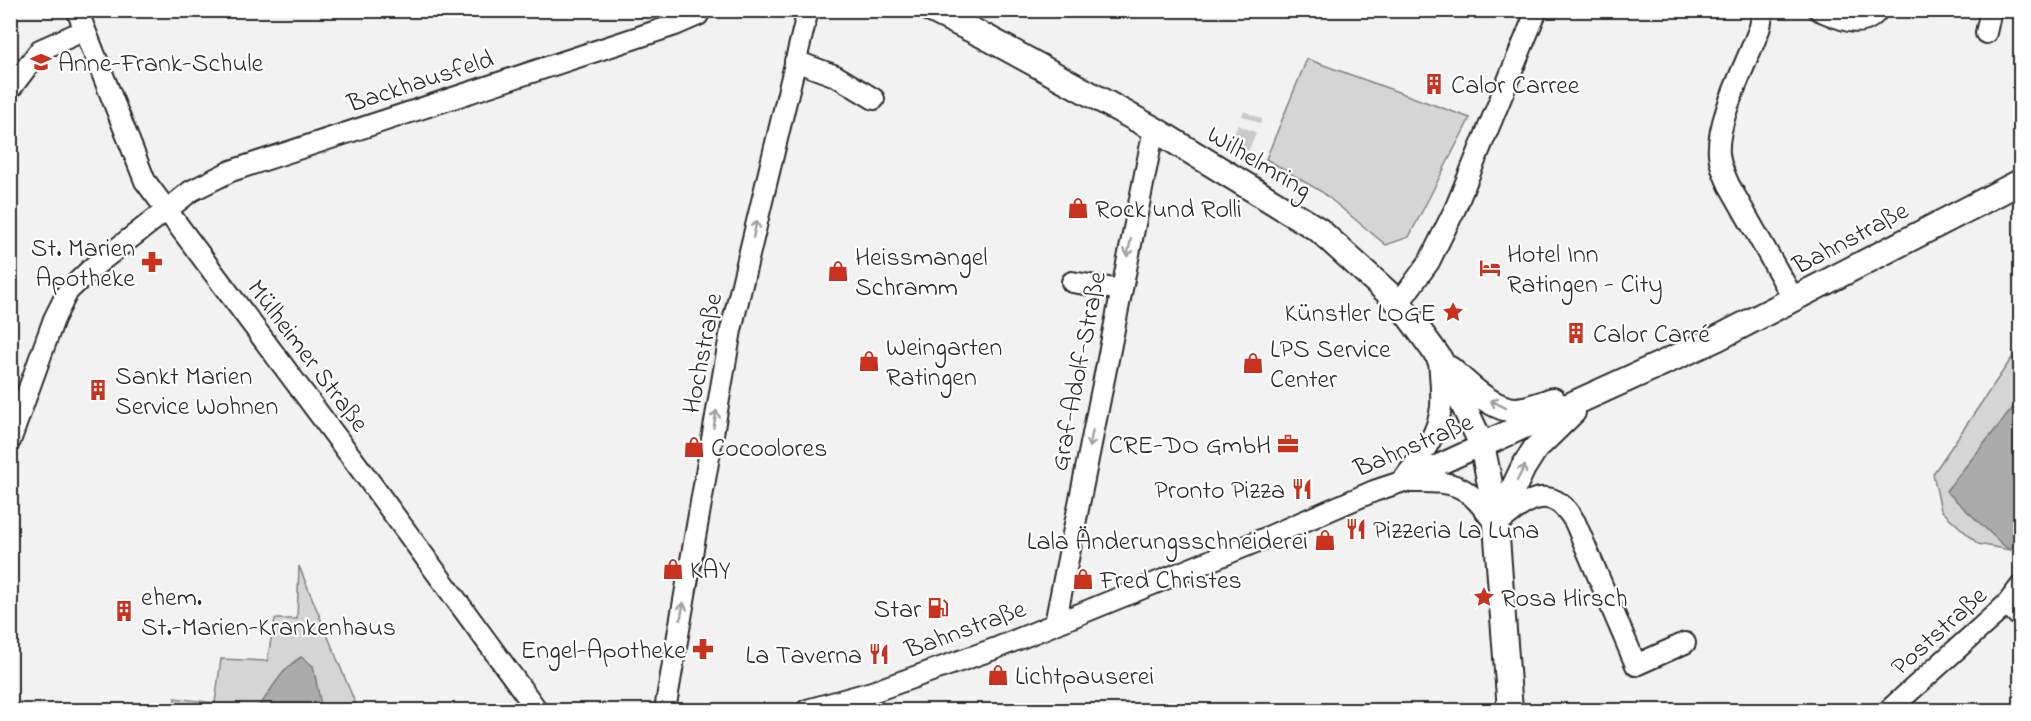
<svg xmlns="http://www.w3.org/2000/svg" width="2031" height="721" viewBox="0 0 2031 721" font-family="'Indie Flower',sans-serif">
<rect width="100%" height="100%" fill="#f2f2f2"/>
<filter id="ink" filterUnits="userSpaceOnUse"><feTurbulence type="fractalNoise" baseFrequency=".0167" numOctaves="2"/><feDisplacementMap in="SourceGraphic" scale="12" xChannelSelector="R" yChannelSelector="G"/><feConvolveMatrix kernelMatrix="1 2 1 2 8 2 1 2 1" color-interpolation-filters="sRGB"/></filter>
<g filter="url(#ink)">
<path fill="#d5d5d5" stroke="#808080" stroke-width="1.5" d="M1307,59L1470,118L1409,237L1386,245L1322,192L1266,159Z
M2020,346V540L2010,550L1978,544L1941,510L1933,474Z
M299,566L358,710H174L175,698L215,703L221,659L267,661L275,619H297Z"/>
<path fill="#ababab" stroke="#787878" stroke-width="1.5" d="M2020,399V540L2010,550L2003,545L1946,491Z
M301,657L313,666L321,705L325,710H256C271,692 280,670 301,657Z"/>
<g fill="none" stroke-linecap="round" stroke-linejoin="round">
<path stroke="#cacaca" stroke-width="20" stroke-dasharray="20 10" stroke-linecap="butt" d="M1239,147L1253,115"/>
<defs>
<path id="minor" d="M77,10L145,181L367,478L537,710
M1763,10L1760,27C1748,61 1716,119 1719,154C1720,165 1724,174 1729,185L1793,298
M1819,10C1839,18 1862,32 1878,10
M1986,33L1991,10
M795,61L836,76L874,99
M11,88L40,50L85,30
M1072,282L1121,290
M1399,303L1429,262L1455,209L1537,10
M10,441L54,319L68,291L92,268L191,191L231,171L675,25L698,15
M1403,480C1420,457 1438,436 1441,407C1442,391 1440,375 1439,360
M1410,482C1459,481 1467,485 1496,525C1524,502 1550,479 1575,522L1636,665L1685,643
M2007,604L2020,617
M1055,624L1154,129
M665,710L731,330L808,10
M807,710L872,692L994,649L1263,539L1374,491L1401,482L1482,445
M1889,710L2007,604L2020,587"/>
<path id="major" d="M931,10L986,37L1154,129L1319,230L1399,303L1438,356L1454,385L1482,445L1490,484L1496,525L1510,710
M1450,369C1466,383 1486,404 1508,409C1522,413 1540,404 1553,400
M1482,445L1716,339L2020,182
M1496,525L1523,468L1535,449L1573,412"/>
</defs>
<use href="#minor" stroke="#2b2b2b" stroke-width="24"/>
<use href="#major" stroke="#2b2b2b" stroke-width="28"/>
<use href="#minor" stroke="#fff" stroke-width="20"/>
<use href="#major" stroke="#fff" stroke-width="24"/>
</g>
<defs><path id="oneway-shaft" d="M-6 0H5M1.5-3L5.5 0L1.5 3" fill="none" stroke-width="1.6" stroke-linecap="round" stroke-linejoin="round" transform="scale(1.5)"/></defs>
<g stroke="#a0a0a0">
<use href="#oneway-shaft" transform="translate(755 229) rotate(-77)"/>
<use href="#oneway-shaft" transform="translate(1129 248) rotate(102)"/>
<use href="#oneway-shaft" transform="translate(1498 404) rotate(-153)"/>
<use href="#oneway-shaft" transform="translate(715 419) rotate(-80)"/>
<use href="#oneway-shaft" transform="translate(1091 439) rotate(101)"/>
<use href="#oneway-shaft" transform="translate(1521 473) rotate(-62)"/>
<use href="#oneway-shaft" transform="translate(682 611) rotate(-80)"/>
</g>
</g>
<defs>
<symbol id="school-bare" viewBox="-9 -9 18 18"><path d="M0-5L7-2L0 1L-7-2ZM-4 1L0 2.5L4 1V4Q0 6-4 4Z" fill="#c8321e" stroke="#fff" stroke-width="2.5" paint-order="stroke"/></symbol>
<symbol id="building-bare" viewBox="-9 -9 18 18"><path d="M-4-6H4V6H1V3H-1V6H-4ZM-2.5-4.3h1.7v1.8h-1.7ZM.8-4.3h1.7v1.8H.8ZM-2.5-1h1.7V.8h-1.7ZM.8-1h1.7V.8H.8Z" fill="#c8321e" stroke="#fff" stroke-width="2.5" paint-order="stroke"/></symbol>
<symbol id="shop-bare" viewBox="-9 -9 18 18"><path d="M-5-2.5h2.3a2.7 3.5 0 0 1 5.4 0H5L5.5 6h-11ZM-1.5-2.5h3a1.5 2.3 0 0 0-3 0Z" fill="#c8321e" stroke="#fff" stroke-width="2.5" paint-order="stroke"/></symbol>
<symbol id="pharmacy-bare" viewBox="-9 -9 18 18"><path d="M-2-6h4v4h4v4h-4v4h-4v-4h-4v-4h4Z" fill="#c8321e" stroke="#fff" stroke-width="2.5" paint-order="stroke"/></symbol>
<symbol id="hotel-bare" viewBox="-9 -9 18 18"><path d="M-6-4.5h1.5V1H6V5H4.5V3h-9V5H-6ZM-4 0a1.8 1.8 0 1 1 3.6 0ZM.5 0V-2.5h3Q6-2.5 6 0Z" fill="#c8321e" stroke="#fff" stroke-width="2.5" paint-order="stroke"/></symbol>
<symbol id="sight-bare" viewBox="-9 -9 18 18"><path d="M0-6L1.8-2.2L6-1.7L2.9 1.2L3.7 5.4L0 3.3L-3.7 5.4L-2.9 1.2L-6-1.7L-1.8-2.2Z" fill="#c8321e" stroke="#fff" stroke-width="2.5" paint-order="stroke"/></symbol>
<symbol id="office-bare" viewBox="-9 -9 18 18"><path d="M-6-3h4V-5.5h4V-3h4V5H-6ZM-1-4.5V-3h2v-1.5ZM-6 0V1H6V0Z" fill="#c8321e" stroke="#fff" stroke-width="2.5" paint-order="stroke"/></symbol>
<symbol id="restaurant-bare" viewBox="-9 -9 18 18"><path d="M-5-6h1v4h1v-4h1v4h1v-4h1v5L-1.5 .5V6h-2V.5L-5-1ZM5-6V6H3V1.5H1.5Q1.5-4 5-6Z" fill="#c8321e" stroke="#fff" stroke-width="2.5" paint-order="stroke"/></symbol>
<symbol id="fuel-bare" viewBox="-9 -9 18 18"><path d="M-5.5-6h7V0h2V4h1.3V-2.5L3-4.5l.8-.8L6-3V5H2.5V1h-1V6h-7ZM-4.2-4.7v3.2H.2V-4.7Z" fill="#c8321e" stroke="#fff" stroke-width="2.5" paint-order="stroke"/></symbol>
</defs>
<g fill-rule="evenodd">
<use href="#school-bare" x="26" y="47" width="30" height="30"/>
<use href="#building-bare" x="1419" y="69" width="30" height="30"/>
<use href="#shop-bare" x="1063" y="193" width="30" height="30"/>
<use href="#pharmacy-bare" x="137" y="247" width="30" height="30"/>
<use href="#hotel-bare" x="1475" y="253" width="30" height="30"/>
<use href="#shop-bare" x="823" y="256" width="30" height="30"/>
<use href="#sight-bare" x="1438" y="297" width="30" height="30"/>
<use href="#building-bare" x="1561" y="318" width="30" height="30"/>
<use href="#shop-bare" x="854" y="346" width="30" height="30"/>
<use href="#shop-bare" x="1238" y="348" width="30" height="30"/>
<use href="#building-bare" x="83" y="375" width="30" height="30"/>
<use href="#office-bare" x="1273" y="429" width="30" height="30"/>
<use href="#shop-bare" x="679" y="432" width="30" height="30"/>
<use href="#restaurant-bare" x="1287" y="474" width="30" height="30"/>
<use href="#restaurant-bare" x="1341" y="514" width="30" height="30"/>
<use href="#shop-bare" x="1310" y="525" width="30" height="30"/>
<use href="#shop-bare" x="658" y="554" width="30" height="30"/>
<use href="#shop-bare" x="1068" y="564" width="30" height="30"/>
<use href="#sight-bare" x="1469" y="582" width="30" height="30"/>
<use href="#fuel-bare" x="923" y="593" width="30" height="30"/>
<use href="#building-bare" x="109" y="596" width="30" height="30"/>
<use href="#pharmacy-bare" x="688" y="634" width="30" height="30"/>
<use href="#restaurant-bare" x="864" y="639" width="30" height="30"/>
<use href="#shop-bare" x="983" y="660" width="30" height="30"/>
</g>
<g text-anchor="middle" stroke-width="4.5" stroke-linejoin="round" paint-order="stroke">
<g font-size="26" fill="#2b2b2b" stroke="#fff" text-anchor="start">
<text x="58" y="71">Anne-Frank-Schule</text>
<text x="1451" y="93">Calor Carree</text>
<text x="1095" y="217">Rock und Rolli</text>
<text x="135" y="256" text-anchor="end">St. Marien<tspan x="135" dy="30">Apotheke</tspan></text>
<text x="1507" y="262">Hotel Inn<tspan x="1507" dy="30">Ratingen - City</tspan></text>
<text x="855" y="265">Heissmangel<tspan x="855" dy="30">Schramm</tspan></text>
<text x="1436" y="321" text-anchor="end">Künstler LOGE</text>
<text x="1593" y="342">Calor Carré</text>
<text x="886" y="355">Weingarten<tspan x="886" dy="30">Ratingen</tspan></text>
<text x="1270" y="357">LPS Service<tspan x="1270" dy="30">Center</tspan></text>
<text x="115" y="384">Sankt Marien<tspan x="115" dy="30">Service Wohnen</tspan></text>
<text x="1271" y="453" text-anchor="end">CRE-DO GmbH</text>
<text x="711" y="456">Cocoolores</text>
<text x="1285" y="498" text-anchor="end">Pronto Pizza</text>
<text x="1373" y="538">Pizzeria La Luna</text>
<text x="1308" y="549" text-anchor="end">Lala Änderungsschneiderei</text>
<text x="690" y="578">KAY</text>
<text x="1100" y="588">Fred Christes</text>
<text x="141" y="605">ehem.<tspan x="141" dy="30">St.-Marien-Krankenhaus</tspan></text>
<text x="1501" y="606">Rosa Hirsch</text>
<text x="921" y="617" text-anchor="end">Star</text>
<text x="686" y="658" text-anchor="end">Engel-Apotheke</text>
<text x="862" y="663" text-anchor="end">La Taverna</text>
<text x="1015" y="684">Lichtpauserei</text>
</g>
<g font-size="26" fill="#2b2b2b" stroke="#fff">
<text transform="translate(420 80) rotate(-18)" y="9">Backhausfeld</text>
<text transform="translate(1260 161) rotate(31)" y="9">Wilhelmring</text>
<text transform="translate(1850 237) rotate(-28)" y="9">Bahnstraße</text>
<text transform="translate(701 353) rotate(-79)" y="9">Hochstraße</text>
<text transform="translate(309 355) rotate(53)" y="9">Mülheimer Straße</text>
<text transform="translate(1077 371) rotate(-79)" y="9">Graf-Adolf-Straße</text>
<text transform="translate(1413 444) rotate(-23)" y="9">Bahnstraße</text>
<text transform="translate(965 628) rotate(-20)" y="9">Bahnstraße</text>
<text transform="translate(1938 630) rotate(-42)" y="9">Poststraße</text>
</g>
</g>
<rect width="2031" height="721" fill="none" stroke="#fff" stroke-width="36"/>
<rect x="18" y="18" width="1995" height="685" fill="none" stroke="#2b2b2b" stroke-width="2" filter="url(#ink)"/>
</svg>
